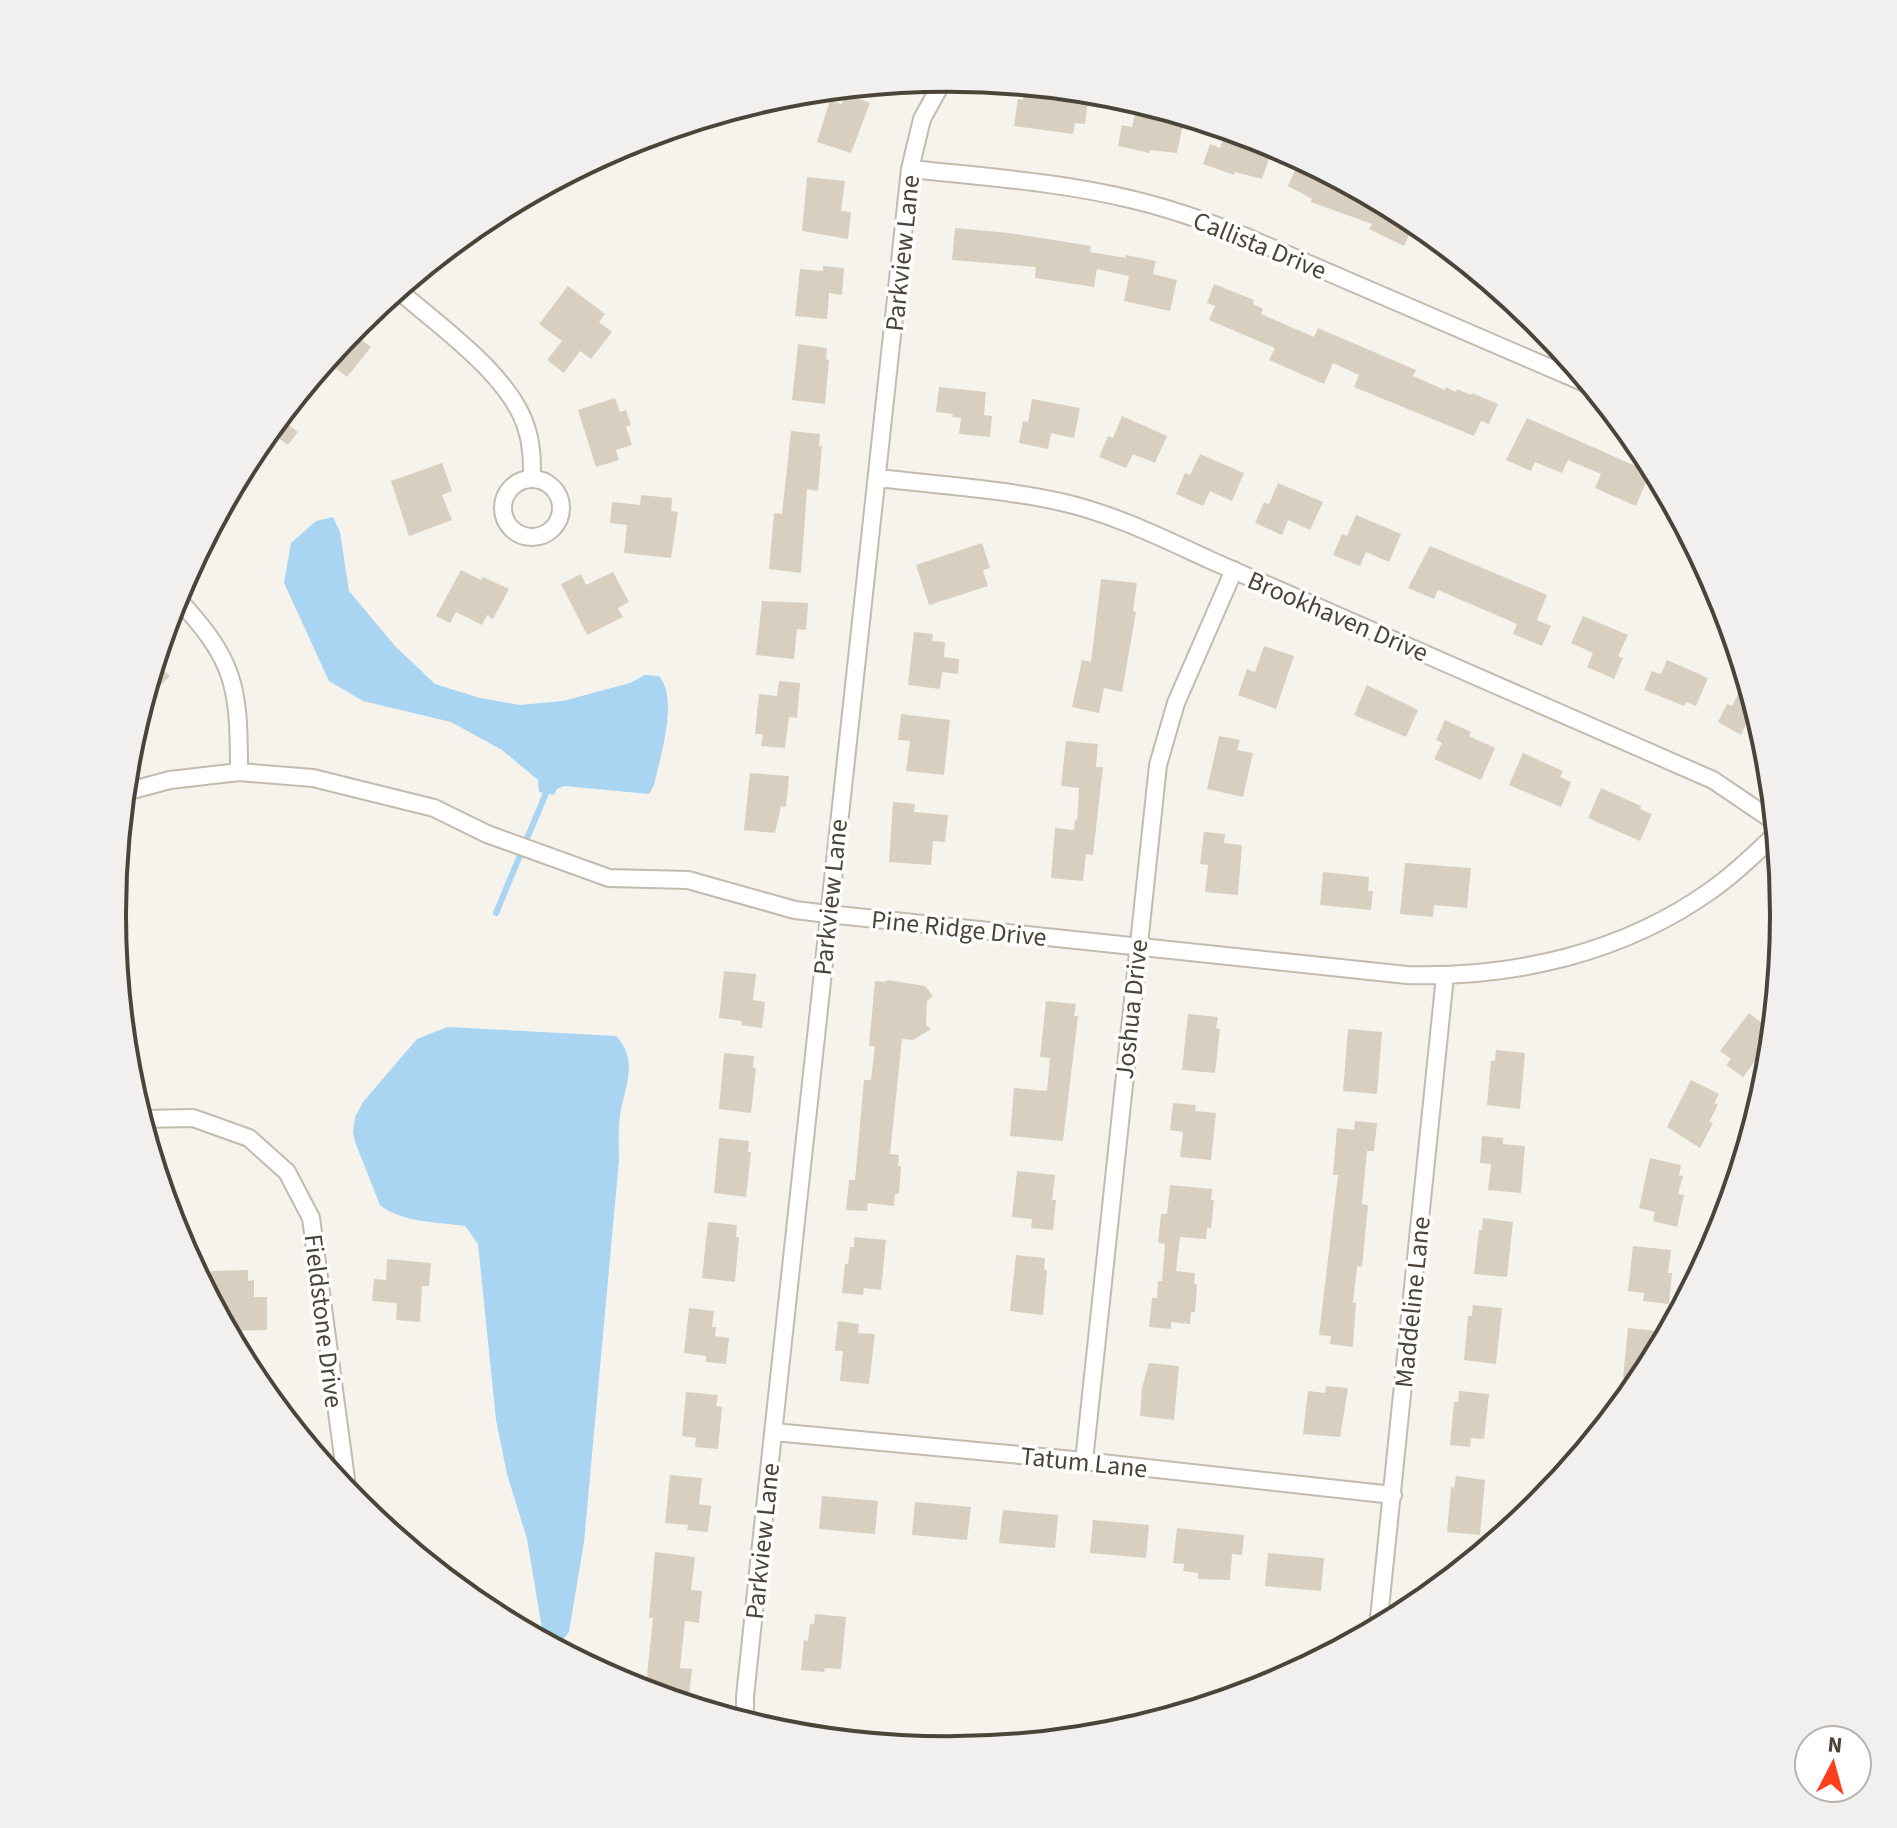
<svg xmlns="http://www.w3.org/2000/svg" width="1897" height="1828" viewBox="0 0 1897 1828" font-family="'Source Sans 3',sans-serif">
<rect width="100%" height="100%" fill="#f6f3ec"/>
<path fill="#a9d4f2" d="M333,517L340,532L349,591L396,647L435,684L480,698L520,705L563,701L630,683L645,675L659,676C679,699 660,757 654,785L649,794L564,786L557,789L554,795L539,792L538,780L502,750L451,722L363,701L329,681L284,583L291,543L316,521Z
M447,1027L616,1036C639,1059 625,1087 620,1115C618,1129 619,1146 619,1160L584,1542L569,1632L562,1641H552L542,1628L527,1539L507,1474L496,1420L478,1244L465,1226C438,1222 402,1223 380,1205L355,1142L353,1133L355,1117L363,1102L417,1039Z"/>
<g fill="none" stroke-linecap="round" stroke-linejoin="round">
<path stroke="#a9d4f2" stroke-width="6" d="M496,913L546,793"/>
</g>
<path fill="#d8cfc1" d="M1025,87L1076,94L1079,91L1089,92L1085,124L1075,123L1073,134L1014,126L1018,99L1023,100Z
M845,94L870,103L851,153L817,142L830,100L842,104Z
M1136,110L1184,120L1177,153L1150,150V153L1118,146L1122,125L1132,127Z
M1226,131L1273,147L1262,179L1235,172L1234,175L1203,164L1210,144L1220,148Z
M1300,159L1344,182L1340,191L1366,202L1369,196L1415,221L1404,246L1369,229L1372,224L1311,202L1312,199L1288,186Z
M807,177L845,181L841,211L851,212L848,239L802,231Z
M955,228L1009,233L1091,246L1090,252L1126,258V255L1156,261L1153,274L1177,280L1170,311L1124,301L1129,276L1097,269L1094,287L1035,278L1036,267L952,260Z
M823,266L844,268L842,295L829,293L827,319L795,316L800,269L823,271Z
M1214,284L1254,300L1253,304L1263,309L1261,314L1314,337L1318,328L1416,370L1413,376L1445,390L1446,387L1456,392L1457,389L1471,395L1472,393L1498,404L1489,424L1481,421L1474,436L1354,387L1359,375L1333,363L1324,384L1269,360L1275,348L1209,320L1215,306L1207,303Z
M568,286L605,314L599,322L612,332L591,359L580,351L564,373L547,360L562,341L539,324Z
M350,331L371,347L347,377L326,361Z
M798,344L827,348L826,359L829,360L825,404L792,400Z
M939,387L986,392L984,415L992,416L990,437L959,434L961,418L952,417L953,414L936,412Z
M615,398L620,412L626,410L631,425L626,427L632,445L616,450L619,460L596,467L578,410Z
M1032,399L1080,408L1074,438L1051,433L1048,449L1019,443L1023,421L1028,422Z
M1122,416L1167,436L1155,463L1133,454L1126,468L1099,457L1108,436L1113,438Z
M280,418L298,432L288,445L269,431Z
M1527,418L1640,468L1638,472L1648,477L1636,506L1595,488L1601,474L1568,460L1562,473L1535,462L1531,471L1506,460Z
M791,431L820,434L819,446H822L818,491L807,489L801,573L769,569L774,513L782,514Z
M1200,454L1244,473L1232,501L1210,491L1203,506L1176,494L1185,473L1190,475Z
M442,463L452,491L442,495L452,520L409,536L391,481Z
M1278,483L1323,502L1310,530L1288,520L1282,535L1255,523L1264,502L1269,504Z
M641,495L672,498L671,511L678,512L671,558L624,553L627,525L610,523L612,502L640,505Z
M1356,515L1401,534L1389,562L1366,552L1360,566L1333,555L1342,534L1347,536Z
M982,543L990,568L983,570L988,586L929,605L916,565Z
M1430,546L1547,595L1537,620L1551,626L1542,646L1513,634L1517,624L1438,590L1434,599L1408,588Z
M461,570L481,580L483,577L509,589L493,619L487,615L482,625L456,612L450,623L436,616Z
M613,572L629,602L618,608L623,617L587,635L561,584L581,574L586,585Z
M1101,579L1137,583L1133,611L1136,612L1122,692L1104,688L1099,713L1072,707L1082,660L1091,662Z
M762,601L808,603L806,630L797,629L794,659L756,655Z
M1583,616L1628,635L1618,656L1623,658L1614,679L1587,667L1593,653L1571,643Z
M914,632L933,634L932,641L945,642L944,657L959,659L958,674L942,672L940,689L908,685Z
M1264,646L1294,656L1276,709L1238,695L1247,669L1255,672Z
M1667,660L1708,678L1696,706L1686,702L1684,706L1644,690L1652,671L1661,674Z
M155,662L170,676L143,703L153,672Z
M1746,678L1763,733L1746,724L1741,735L1718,722L1727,704L1732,706Z
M779,681L800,683L797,718L789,717L785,748L761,746L763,734H755L759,694L777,696Z
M1367,685L1418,710L1406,737L1354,715Z
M901,714L950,720L944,775L906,771L910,741L898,740Z
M1445,720L1471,732L1469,736L1495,748L1481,780L1434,759L1442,743L1436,740Z
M1219,736L1240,740L1237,750L1253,753L1243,797L1207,789Z
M1066,741L1098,744L1096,767H1103L1093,855L1086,854L1083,881L1051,878L1055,828L1074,830L1075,820L1077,821L1079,788L1061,786Z
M1523,753L1563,771L1560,777L1571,782L1561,807L1509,785Z
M750,773L789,776L786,807L781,806L775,833L744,830Z
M1601,788L1641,806L1640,809L1652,814L1640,841L1588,818Z
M893,802L915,804L914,812L948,815L945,842L933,841L931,865L889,862Z
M1204,832L1225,834L1224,843L1242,845L1238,895L1205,892L1208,865L1200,864Z
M1405,863L1471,868L1467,908L1434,905L1433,917L1400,914Z
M1323,872L1369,877L1368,891H1373L1371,910L1320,905Z
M724,971L756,974L753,1000L765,1002L762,1028L741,1025L742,1021L719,1018Z
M887,980L925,986L933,996L927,1001L926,1025L931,1029L913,1040L902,1039L890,1154L899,1155L898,1166H901L899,1194H895L894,1206L868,1203L867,1211L846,1210L849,1180H855L864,1080H871L875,1046H869L875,981L886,982Z
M1046,1001L1076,1004L1074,1016H1078L1063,1141L1010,1136L1014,1088L1047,1091L1050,1058L1040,1057Z
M1749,1013L1772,1031L1757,1054L1759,1056L1743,1077L1726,1065L1731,1059L1720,1051Z
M1188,1014L1218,1017L1216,1028L1220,1029L1215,1073L1182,1070Z
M1348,1029L1382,1032L1377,1094L1343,1091Z
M1496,1050L1525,1053L1520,1109L1487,1105L1491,1061H1495Z
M724,1053L754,1056L753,1068H756L751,1113L719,1109Z
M1691,1080L1719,1094L1714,1103L1718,1105L1709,1122L1713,1123L1700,1148L1667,1127Z
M1173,1103L1196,1105L1195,1111L1216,1113L1211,1160L1180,1157L1183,1132L1170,1130Z
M1355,1121L1377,1123L1374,1151H1367L1362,1204L1368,1205L1362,1267L1357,1266L1353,1303H1356L1353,1347L1330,1344L1331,1336L1319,1335L1338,1175H1333L1337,1128L1354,1130Z
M1482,1136L1503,1138V1144L1525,1146L1521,1193L1488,1190L1491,1164L1480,1163Z
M719,1138L749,1141L748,1152H751L746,1197L714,1193Z
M1650,1158L1681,1165L1679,1175L1683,1176L1678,1194L1684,1195L1677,1227L1653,1221L1655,1212L1639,1208Z
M1017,1171L1055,1175L1052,1200H1056L1053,1230L1031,1228L1032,1219L1012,1217Z
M1170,1185L1212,1189L1211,1200H1214L1211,1228H1207L1206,1239L1180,1237L1176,1271L1195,1273L1194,1284H1197L1195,1312H1191L1190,1324L1171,1322V1329L1149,1327L1152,1298H1157L1158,1281H1162L1165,1244L1158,1243L1161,1214H1167Z
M1483,1218L1513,1222L1507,1277L1474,1274L1479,1230H1482Z
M708,1222L737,1225L736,1237H739L735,1282L702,1278Z
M854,1237L886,1240L881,1290L864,1288L863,1295L842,1293L845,1264H848L850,1247H854Z
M1633,1246L1671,1250L1668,1273H1672L1669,1304L1643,1301L1644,1293L1628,1291Z
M1016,1255L1045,1258L1044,1270H1047L1043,1315L1010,1311Z
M387,1259L431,1263L429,1286H422L420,1322L396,1320L397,1303L372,1301L374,1279L386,1280Z
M248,1270V1281L254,1280V1297H267V1330L228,1331L212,1300L211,1271Z
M1473,1305L1502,1308L1496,1364L1464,1360L1468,1316H1472Z
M689,1308L714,1311L712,1327H716L715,1336L729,1338L726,1364L706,1362V1356L684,1353Z
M838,1321L859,1324L858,1333L875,1334L869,1384L840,1381L843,1351H835Z
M1628,1328L1657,1331L1656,1354L1642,1380L1623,1378Z
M1149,1363L1179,1366L1174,1420L1140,1416L1142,1388Z
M1326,1386L1348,1388L1340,1437L1303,1434L1308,1391L1325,1393Z
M1459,1391L1489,1394L1484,1439L1471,1438L1470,1447L1450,1445L1454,1402H1458Z
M686,1392L718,1395L716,1406L722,1407L718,1449L695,1447L696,1438L682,1436Z
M670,1475L702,1478L699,1504L711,1506L708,1532L687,1530L688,1525L665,1523Z
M1456,1476L1485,1480L1480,1535L1447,1532L1451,1487L1454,1488Z
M822,1496L878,1501L875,1534L819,1529Z
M915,1502L971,1507L967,1540L912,1535Z
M1003,1510L1058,1515L1055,1548L999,1543Z
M1093,1520L1149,1525L1146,1558L1090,1553Z
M1177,1528L1244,1535L1242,1555L1232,1554L1230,1580L1198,1579V1573L1183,1571L1184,1564L1173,1563Z
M655,1552L695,1557L691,1590L702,1591L699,1623L685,1621L680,1668L692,1669L689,1696L668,1694L669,1689L646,1686L653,1618H649Z
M1268,1553L1324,1558L1321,1591L1265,1586Z
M815,1614L846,1617L841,1669L825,1668L824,1672L801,1670L804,1640L808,1641L810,1624H814Z"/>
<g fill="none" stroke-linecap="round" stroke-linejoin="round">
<defs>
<path id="street" d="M910,169C985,177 1061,182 1134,200C1172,209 1208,222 1244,236L1592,386
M398,290C439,326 512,376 527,430C532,446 532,462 532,479
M878,478C939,485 1002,489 1061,502C1114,514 1162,538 1210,560L1713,780L1775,822
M503 508a29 29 0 1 1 58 0a29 29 0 1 1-58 0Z
M175,596C236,661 239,686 239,772
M125,792L170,780L239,772L313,778L434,808L487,834L609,878L688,880L795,910L828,914L1407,975C1515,978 1624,953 1713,889C1736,873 1756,853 1777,833
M141,1119L193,1118L249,1138L287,1172L311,1218L348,1494
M774,1432L1084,1461L1393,1495
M1084,1461L1158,765L1176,703L1234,570
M1378,1628L1445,976
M745,1722V1697L759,1563L910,169L922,119L944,79"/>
</defs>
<use href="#street" stroke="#c2bbae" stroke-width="20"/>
<use href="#street" stroke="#fff" stroke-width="16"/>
</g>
<g text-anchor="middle" stroke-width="7" stroke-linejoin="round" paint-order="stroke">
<g font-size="26" fill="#4b4439" stroke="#fff">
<text transform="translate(1260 245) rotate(22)" y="9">Callista Drive</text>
<text transform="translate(902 253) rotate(-84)" y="9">Parkview Lane</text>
<text transform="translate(1338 616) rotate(23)" y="9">Brookhaven Drive</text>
<text transform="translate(830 897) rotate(-84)" y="9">Parkview Lane</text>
<text transform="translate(959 928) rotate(6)" y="9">Pine Ridge Drive</text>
<text transform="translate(1131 1009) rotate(-84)" y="9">Joshua Drive</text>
<text transform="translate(1412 1302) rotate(-84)" y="9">Maddeline Lane</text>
<text transform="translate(324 1321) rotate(83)" y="9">Fieldstone Drive</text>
<text transform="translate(1084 1462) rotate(6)" y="9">Tatum Lane</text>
<text transform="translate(762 1541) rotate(-84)" y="9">Parkview Lane</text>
</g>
</g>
<path d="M0 0H1897V1828H0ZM126 914a822 822 0 1 1 1644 0a822 822 0 1 1-1644 0Z" fill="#f1f0ef" fill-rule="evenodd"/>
<path fill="none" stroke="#4b4439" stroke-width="4" d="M126 914a822 822 0 1 1 1644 0a822 822 0 1 1-1644 0Z"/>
<g transform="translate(1833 1764) rotate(6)"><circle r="38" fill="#ffffff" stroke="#b7b4b0" stroke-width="2"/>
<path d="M0-6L14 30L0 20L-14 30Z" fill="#fc3f1d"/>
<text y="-12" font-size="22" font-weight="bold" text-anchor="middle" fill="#4b4439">N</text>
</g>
</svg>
